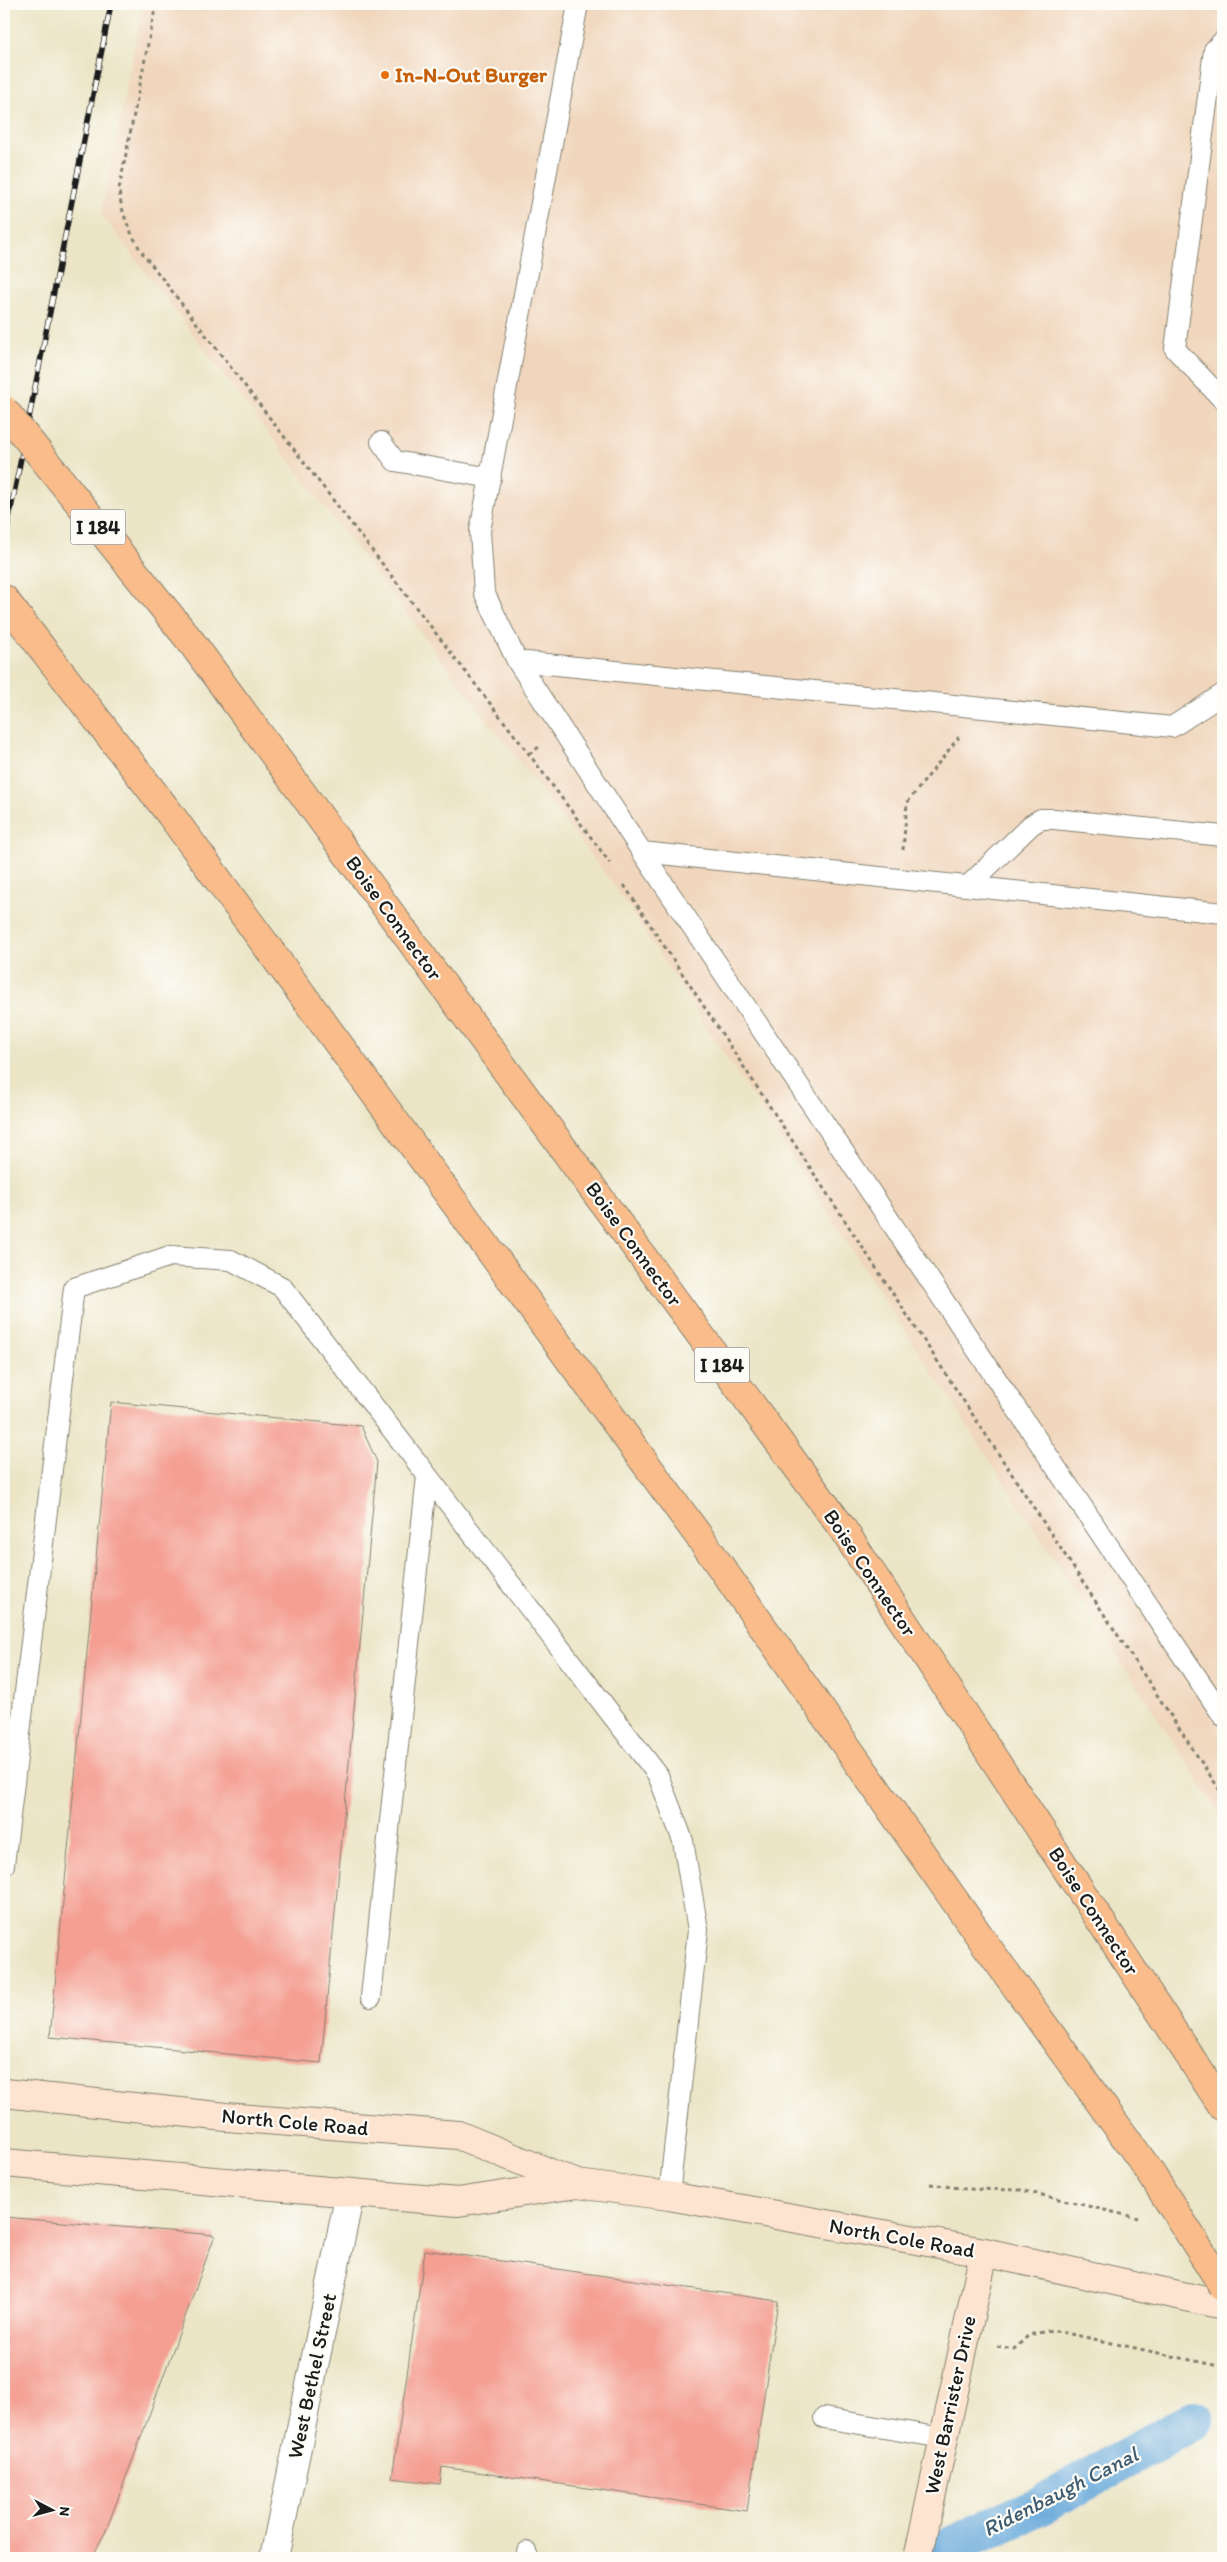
<svg xmlns="http://www.w3.org/2000/svg" width="1227" height="2562" viewBox="0 0 1227 2562" font-family="Itim,sans-serif">
<rect width="100%" height="100%" fill="#fdfcf7"/>
<filter id="ink" filterUnits="userSpaceOnUse"><feTurbulence type="fractalNoise" baseFrequency=".02" numOctaves="2"/><feDisplacementMap in="SourceGraphic" scale="10" xChannelSelector="R" yChannelSelector="G"/><feConvolveMatrix kernelMatrix="1 2 1 2 8 2 1 2 1" color-interpolation-filters="sRGB"/></filter>
<filter id="wash" filterUnits="userSpaceOnUse"><feTurbulence type="fractalNoise" baseFrequency=".0096" numOctaves="4" result="noise"/><feDisplacementMap in="SourceGraphic" scale="20" xChannelSelector="R" yChannelSelector="G"/><feGaussianBlur stdDeviation="1.12" result="paint"/><feColorMatrix in="noise" values="0 0 0 0 0 0 0 0 0 0 0 0 0 0 0 0 0 1.4 0 .05"/><feComposite in="paint" operator="in"/></filter>
<g filter="url(#wash)">
<rect width="100%" height="100%" fill="#ebe5c6"/>
<path fill="#f0d6bc" d="M143,4H1223V1818L618,891L101,214Z"/>
<g fill="none" stroke-linecap="round" stroke-linejoin="round">
<path stroke="#66a8da" stroke-width="40" d="M925,2558L1046,2503L1194,2420"/>
</g>
<g id="blocks">
<path fill="#f49f92" d="M111,1402L361,1426L377,1462L321,2063L50,2037Z
M4,2217L215,2235L136,2451L105,2533L91,2558H4Z
M425,2250L778,2301L747,2511L442,2467L440,2484L392,2478Z"/>
</g>
</g>
<g filter="url(#ink)">
<use href="#blocks" fill-opacity="0" stroke="#848071" stroke-width="1"/>
<g fill="none" stroke-linecap="round" stroke-linejoin="round">
<defs>
<path id="lane" d="M578,4L480,531L484,592L517,661L642,852L1223,1716
M1223,41L1214,50L1175,349L1223,400
M381,442L395,461L491,478
M517,661L1172,727L1223,694
M642,852L1223,913
M968,886L1031,825L1041,819H1054L1223,836
M4,1865L74,1288L170,1256L231,1260L282,1287L658,1775L683,1841L698,1930L669,2196
M371,1997L427,1476
M824,2418L943,2438
M526,2558L527,2552"/>
<path id="street" d="M274,2558L350,2193"/>
<path id="secondary" d="M4,2093L226,2117L458,2135L577,2184L669,2196L984,2252L1223,2305
M4,2163L458,2202L577,2184
M918,2558L984,2252"/>
<path id="highway" d="M4,599L170,814L706,1546L988,1948L1148,2169
M192,643L842,1528L1223,2107"/>
</defs>
<use href="#lane" stroke="#848071" stroke-width="22"/>
<use href="#street" stroke="#848071" stroke-width="30"/>
<use href="#secondary" stroke="#848071" stroke-width="30"/>
<use href="#highway" stroke="#848071" stroke-width="30"/>
<path stroke="#848071" stroke-width="3" stroke-dasharray="4 4" stroke-linecap="butt" d="M156,4L119,189C121,213 129,230 141,251L529,754L610,863
M529,754L539,747
M903,850L907,803L959,737
M624,885L1223,1795
M930,2184L966,2189L1021,2190L1138,2218
M997,2346L1014,2349L1029,2335L1052,2330L1223,2367"/>
<use href="#lane" stroke="#fff" stroke-width="20"/>
<use href="#street" stroke="#fff" stroke-width="28"/>
<use href="#secondary" stroke="#fde4d0" stroke-width="28"/>
<use href="#highway" stroke="#f9bc8a" stroke-width="28"/>
<defs>
<path id="rail" d="M4,544L111,4"/>
</defs>
<use href="#rail" stroke="#1c1c1c" stroke-width="5.5"/>
<use href="#rail" stroke="#fdfcf7" stroke-width="4" stroke-dasharray="11" stroke-linecap="butt"/>
<defs>
<path id="highway-bridge" d="M4,410L192,643
M1148,2169L1223,2286"/>
</defs>
<use href="#highway-bridge" stroke="#848071" stroke-width="30" stroke-linecap="butt"/>
<use href="#highway-bridge" stroke="#f9bc8a" stroke-width="28"/>
</g>
</g>
<circle fill="#e8710a" stroke="#fdfcf7" stroke-width="2" cx="385" cy="75" r="5"/>
<g text-anchor="middle" stroke-width="4.5" stroke-linejoin="round" paint-order="stroke">
<g fill="#fdfcf7" stroke="#605f5e" stroke-width="1">
<rect x="70.5" y="509.5" width="55" height="35" rx="4"/>
<rect x="694.5" y="1347.5" width="55" height="35" rx="4"/>
</g>
<g font-size="20" font-weight="bold" fill="#1c1c1c">
<text x="98" y="534">I 184</text>
<text x="722" y="1372">I 184</text>
</g>
<g font-size="21" font-weight="bold" fill="#c56008" stroke="#fdfcf7" text-anchor="start">
<text x="395" y="82">In-N-Out Burger</text>
</g>
<g font-size="21" fill="#1c1c1c" stroke="#fdfcf7">
<text transform="translate(394 918) rotate(54)" y="7">Boise Connector</text>
<text transform="translate(634 1244) rotate(54)" y="7">Boise Connector</text>
<text transform="translate(870 1573) rotate(56)" y="7">Boise Connector</text>
<text transform="translate(1094 1911) rotate(57)" y="7">Boise Connector</text>
<text transform="translate(295 2122) rotate(5)" y="7">North Cole Road</text>
<text transform="translate(902 2238) rotate(10)" y="7">North Cole Road</text>
<text transform="translate(312 2376) rotate(-78)" y="7">West Bethel Street</text>
<text transform="translate(950 2405) rotate(-78)" y="7">West Barrister Drive</text>
</g>
<g font-size="22" font-style="italic" fill="#3d5b71" stroke="#fdfcf7">
<text transform="translate(1060 2491) rotate(-27)" y="8">Ridenbaugh Canal</text>
</g>
</g>
<rect width="1227" height="2562" fill="none" stroke="#fdfcf7" stroke-width="20"/>
<g transform="translate(52 2510) rotate(96)" stroke="#fdfcf7" stroke-width="4" paint-order="stroke">
<path d="M0-4L9 19L0 12L-9 19Z" fill="#1c1c1c"/>
<text y="-8" font-size="14" font-weight="bold" text-anchor="middle" fill="#1c1c1c">N</text>
</g>
</svg>
